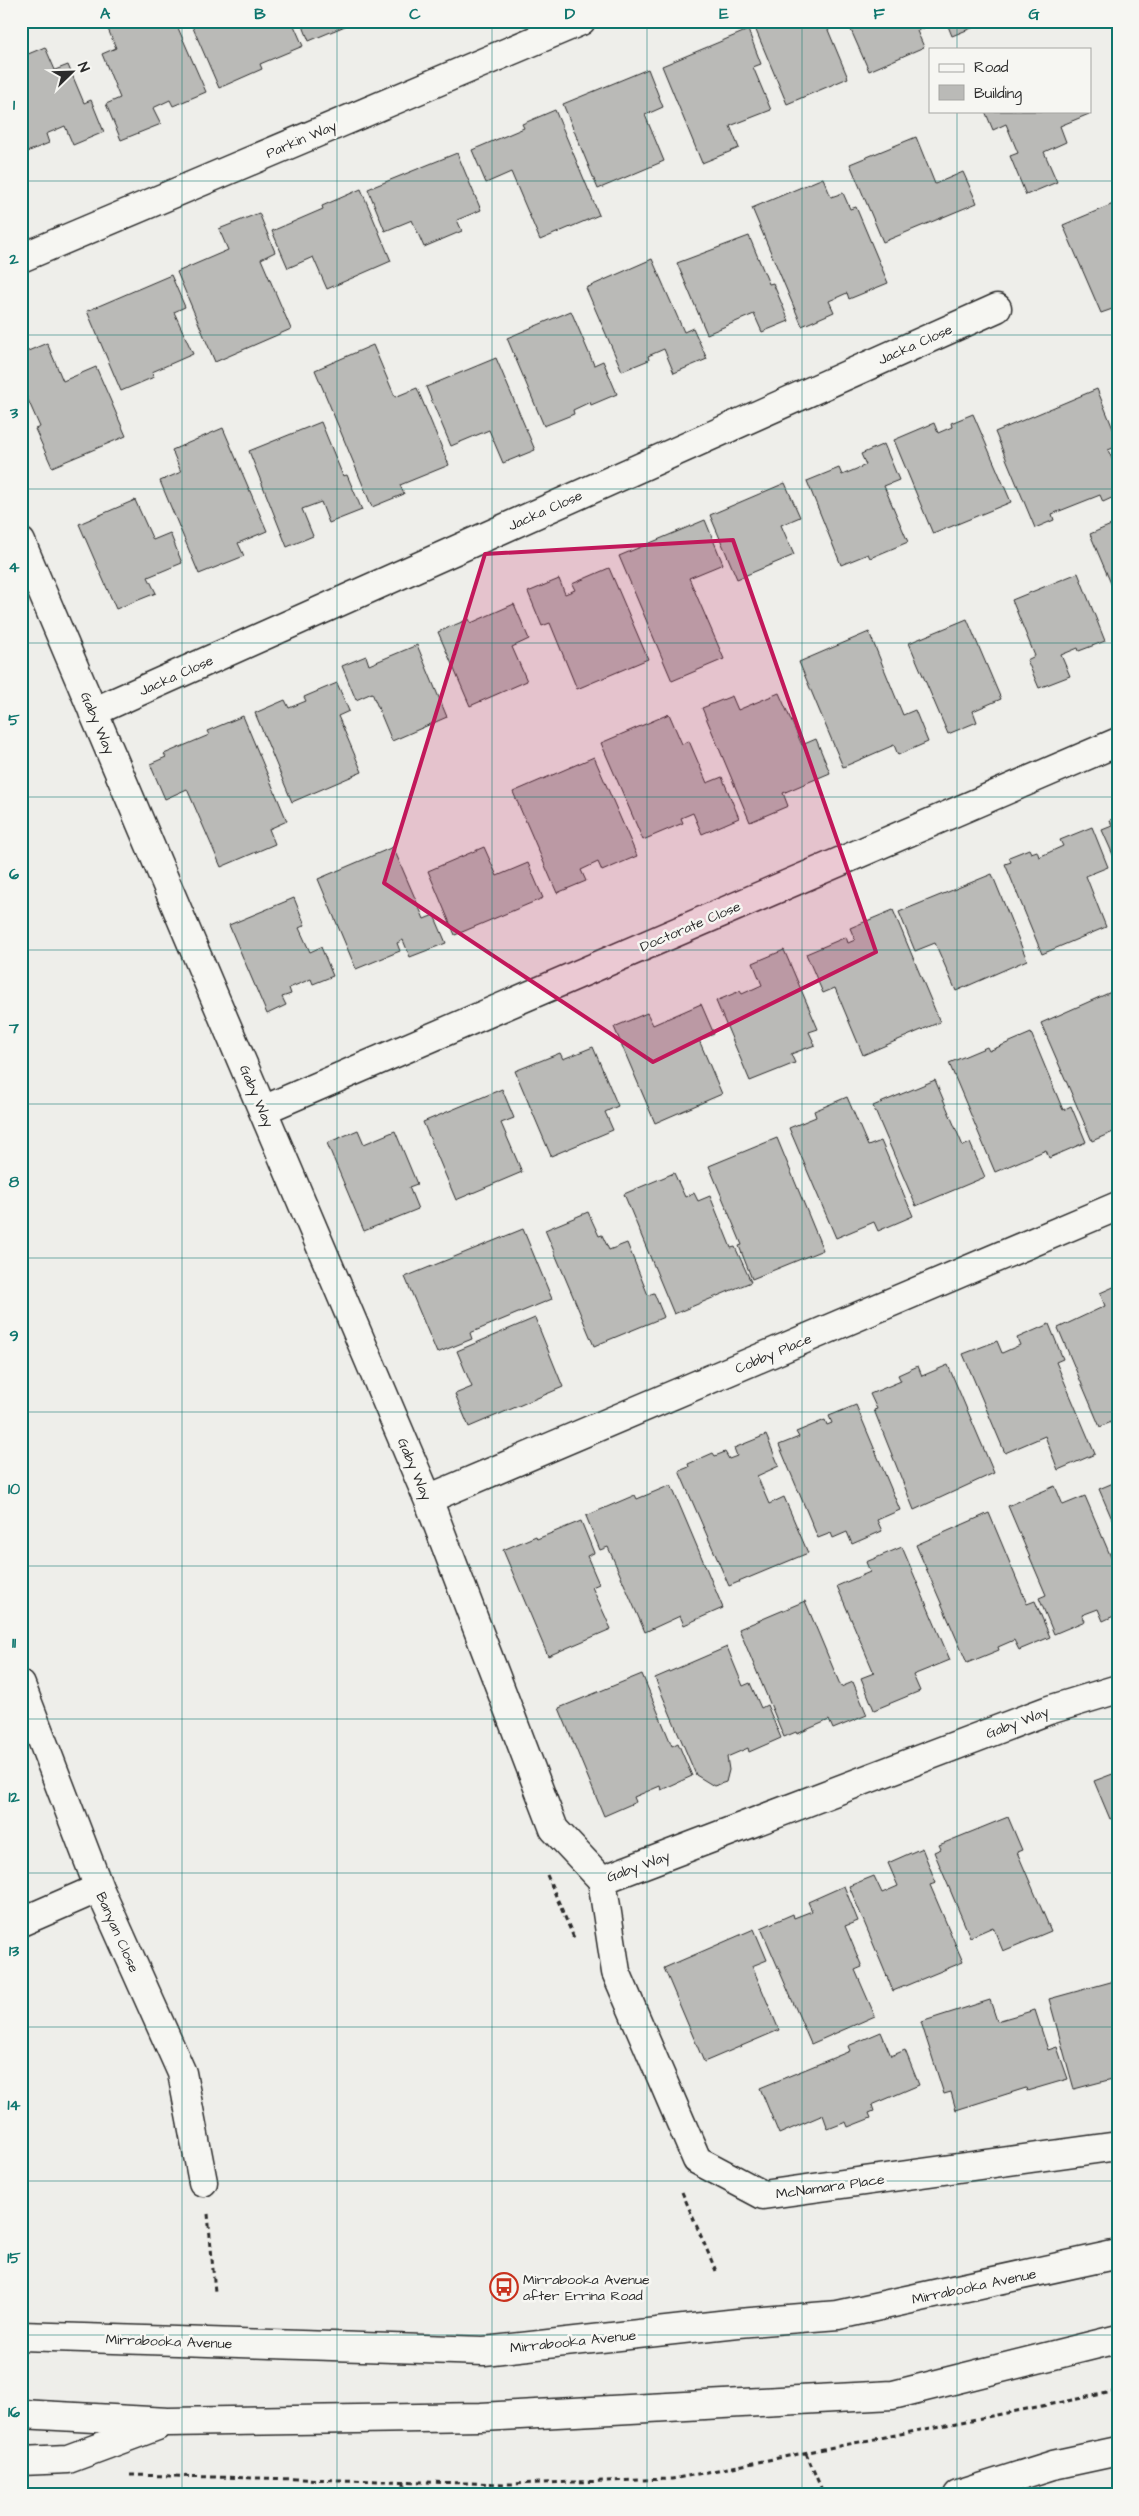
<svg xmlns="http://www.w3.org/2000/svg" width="1139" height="2516" viewBox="0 0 1139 2516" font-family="'Architects Daughter',sans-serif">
<rect width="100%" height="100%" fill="#eeeeea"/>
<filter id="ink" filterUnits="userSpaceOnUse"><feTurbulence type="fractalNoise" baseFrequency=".02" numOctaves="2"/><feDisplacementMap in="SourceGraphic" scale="10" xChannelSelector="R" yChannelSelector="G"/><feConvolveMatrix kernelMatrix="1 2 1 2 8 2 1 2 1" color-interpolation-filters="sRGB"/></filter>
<g filter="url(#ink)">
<path fill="#babab7" stroke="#2b2b2b" d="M107,21H175L206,92L173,106L170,100L153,108L161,124L121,140L106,104L120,98L102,54L116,48L105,22Z
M190,21H292L303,46L260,64L262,69L219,88Z
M301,21H357L309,41Z
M362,21H374L364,25Z
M770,21H833L835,26L828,30L848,78L787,104L755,28Z
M847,21H921L924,28L917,31L924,47L869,71Z
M946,21H989L952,36Z
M748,30L761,64L753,67L771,110L730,126L739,148L702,163L662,66Z
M45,47L55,70L68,65L84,103L91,100L104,132L73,145L65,126L46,134L49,143L22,154L21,57Z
M648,69L663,107L645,115L664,161L598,189L563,104Z
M555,110L599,215L540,240L511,172L486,183L472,150L524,128L522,124Z
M985,111H1088L1089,114L1060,126L1066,142L1044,152L1057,182L1026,195L1010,156L1018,153L1006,124L993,130Z
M916,137L935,184L963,172L977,203L883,242L850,164Z
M457,153L481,210L457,220L462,231L424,247L412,220L385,231L368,189Z
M823,178L831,197L843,193L850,209L856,207L888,283L849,299L847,293L829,301L834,312L802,326L752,208Z
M361,189L391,261L327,289L313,257L288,268L272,231L323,209L322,206Z
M1118,202V307L1101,313L1063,225Z
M259,213L275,252L261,259L291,329L215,362L177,272L228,250L219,229Z
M749,236L769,284L773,283L789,321L762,332L754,314L707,334L677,263Z
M652,259L684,332L693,328L707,359L674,373L664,349L648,356L649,360L622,371L586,288Z
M171,275L185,307L174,312L193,354L152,372L154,377L121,391L87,311Z
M571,311L594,365L603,361L617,394L591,405L590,402L573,410L574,414L544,426L507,338Z
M47,343L63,381L96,367L126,436L52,467L35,429L40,427L21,384V354Z
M373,345L395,397L417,388L449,465L400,485L404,494L372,507L315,370Z
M496,358L535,450L503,463L489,430L451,446L426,387Z
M1097,389L1118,441V446L1108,450L1118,472V495L1103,502L1100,495L1052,514L1054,520L1035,528L995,432Z
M973,414L1011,502L933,534L894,440L934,423L938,433L952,427L951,423Z
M321,422L343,476L347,475L362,510L329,523L321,502L302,509L313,536L287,547L249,451Z
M223,428L267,531L238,543L244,556L199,574L160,481L181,472L172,450Z
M884,444L899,480L884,486L908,542L870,558L868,554L841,565L807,481L839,468L842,475L866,465L861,454Z
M785,483L800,517L781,525L794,555L737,579L710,515Z
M135,500L153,540L170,533L182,563L148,577L156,593L116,609L79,524Z
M705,520L723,564L689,578L724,659L672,681L619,556Z
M1118,522V600L1090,534Z
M609,568L648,659L577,689L550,623L542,626L528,592L559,579L565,594L575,590L572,584Z
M1078,573L1105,641L1079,651L1078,648L1061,655L1070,676L1039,688L1027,660L1035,656L1012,600Z
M514,604L529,639L512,647L527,681L470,706L438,632L469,619L471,623Z
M967,619L1001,699L973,711L977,722L948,734L909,643Z
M869,632L903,715L915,710L928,742L898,755L894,745L843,767L799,662Z
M417,645L447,717L392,741L372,693L356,700L342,666L366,656L369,665Z
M337,683L349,711L338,716L362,772L292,802L255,713L285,700L289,708L306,701L304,697Z
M779,693L802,745L816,739L830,773L783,793L788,806L750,822L702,708L732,696L738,710Z
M669,714L682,744L689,741L707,783L722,777L739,818L702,834L693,813L681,818L683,823L643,840L601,743Z
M243,716L287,821L269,829L275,844L221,867L187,789L165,799L150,764L166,757L164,754L209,735L207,731Z
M594,757L637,856L602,871L598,862L581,870L586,881L557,893L513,792Z
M1118,817V866L1102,830L1112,826L1110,820Z
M1092,827L1108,867L1086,876L1106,927L1042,954L1005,864L1011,862L1009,857L1029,849L1031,853L1037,851L1039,857L1063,846L1060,840Z
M393,847L424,919L434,915L446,943L410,957L403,940L397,943L400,951L356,969L318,879Z
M484,847L497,876L528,863L543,898L455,935L428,871Z
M992,874L1027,960L956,991L935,943L915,951L899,912Z
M294,898L305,925L299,928L310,952L321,947L333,976L313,984L311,979L289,988L291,994L282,997L286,1005L267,1014L229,925Z
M893,910L940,1022L863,1055L835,988L823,993L806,954L846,937L848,943L855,940L850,928Z
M784,950L818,1029L809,1032L815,1045L791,1054L795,1063L750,1081L716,1001L740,991L742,994L762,985L753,963Z
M1111,992L1118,1008V1130L1092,1141L1041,1023Z
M701,1004L714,1034L699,1040L722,1094L655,1123L614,1027L647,1013L653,1025Z
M1031,1033L1063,1110L1071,1106L1086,1142L1049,1158L1046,1150L995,1172L949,1063L987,1047L989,1051Z
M593,1047L618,1106L605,1112L613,1130L551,1156L515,1071L560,1053L563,1059Z
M935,1080L963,1146L970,1143L985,1177L916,1206L873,1106Z
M502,1089L514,1118L501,1123L522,1172L456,1200L423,1122Z
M847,1097L868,1146L881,1141L913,1216L878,1231L874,1222L836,1238L789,1128L816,1117L814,1111Z
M358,1130L364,1144L395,1131L417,1184L409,1187L418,1209L364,1231L327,1143Z
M777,1138L823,1250L752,1279L739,1246L742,1245L709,1166Z
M674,1173L685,1197L694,1193L698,1201L710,1196L731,1248L735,1247L751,1282L674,1314L624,1194Z
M588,1212L599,1236L602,1235L609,1250L627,1243L648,1295L654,1293L664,1317L594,1346L545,1230Z
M523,1229L552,1299L470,1333L472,1339L437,1353L405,1277Z
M1118,1285V1419L1100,1427L1058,1328L1105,1306L1100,1293Z
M535,1318L563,1387L469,1427L455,1394L472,1387L457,1351Z
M1049,1324L1063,1359L1056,1362L1095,1454L1058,1470L1045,1436L1005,1453L963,1354L997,1341L1002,1353L1020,1345L1017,1338Z
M948,1365L994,1473L914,1510L874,1410L877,1409L870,1394L901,1381L898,1375L918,1366L922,1376Z
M856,1405L900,1510L877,1520L882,1531L852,1544L847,1532L833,1538L831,1533L818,1538L779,1445L799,1437L796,1432L825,1420L827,1425L832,1423L829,1416Z
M766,1435L779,1466L757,1476L769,1504L784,1497L808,1553L729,1586L679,1471L689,1467L688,1464L713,1453L715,1456L725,1452L729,1459L737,1456L734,1448Z
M1118,1481V1533L1099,1489Z
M671,1485L723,1608L684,1625L680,1616L645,1632L608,1547L600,1550L586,1516L635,1495L637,1499Z
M1055,1486L1063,1505L1085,1496L1113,1562L1117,1560L1118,1563V1614L1103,1621L1098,1609L1082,1615L1085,1621L1054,1634L1039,1598L1046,1595L1008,1506Z
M989,1513L1027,1604L1035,1601L1050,1637L1019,1650L1014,1640L998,1647L999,1650L967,1663L916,1545Z
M581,1521L594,1553L587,1556L599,1584L592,1587L611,1629L548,1656L503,1550L536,1536L537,1539Z
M902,1547L950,1660L913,1675L920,1691L874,1710L861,1678L874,1673L837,1586L870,1572L866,1562Z
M805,1601L841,1687L853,1682L867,1715L833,1729L829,1720L797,1734L796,1732L784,1737L739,1629Z
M727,1647L743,1686L750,1683L761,1708L767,1705L781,1738L749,1752L748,1748L727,1757L729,1770L726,1782L714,1786L696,1775L655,1678Z
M642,1674L672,1746L678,1743L692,1776L661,1790L660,1786L634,1797L636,1802L604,1816L559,1708Z
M1118,1772V1824L1115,1817L1110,1819L1094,1781Z
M1008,1817L1022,1850L1017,1852L1051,1931L1003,1951L993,1927L970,1937L934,1852L941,1849L939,1845Z
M922,1848L936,1883L930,1885L963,1962L893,1991L849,1886L874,1876L882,1893L898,1886L888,1863Z
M844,1886L858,1921L845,1926L862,1967L855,1970L875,2016L811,2044L761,1928L793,1914L794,1918L812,1911L808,1902Z
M754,1929L767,1960L752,1966L779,2030L704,2062L664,1968Z
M1118,1980V2069L1114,2070L1116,2078L1074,2089L1049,1999Z
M990,2000L997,2021L1035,2010L1048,2050L1057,2047L1068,2079L1027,2091L1026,2088L956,2110L951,2092L944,2094L921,2022Z
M881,2032L891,2056L905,2050L919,2085L872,2105L874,2111L869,2113L871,2118L848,2127L846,2122L828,2129L823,2115L779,2134L760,2088L850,2051L848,2046Z"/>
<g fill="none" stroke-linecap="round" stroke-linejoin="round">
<defs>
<path id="minor" d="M21,258L581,21
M21,542L428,1499L554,1829L602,1880L1049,1710L1118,1689
M93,712L997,308
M263,1110L1118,742
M428,1499L1118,1206
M21,1685L99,1888L182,2073L203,2182
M602,1880L616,1972L697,2160L763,2195L1118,2146
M21,1922L99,1888
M958,2495L1053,2465L1118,2451"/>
<path id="major" d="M21,2336L484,2351L738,2323L838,2315L1118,2254
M21,2414L168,2422L481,2417L893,2395L1118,2339
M21,2461L68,2459L157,2426"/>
</defs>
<use href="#minor" stroke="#2b2b2b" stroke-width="31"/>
<use href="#major" stroke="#2b2b2b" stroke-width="31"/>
<path stroke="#2b2b2b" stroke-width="3" stroke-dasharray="5 4" stroke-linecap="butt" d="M547,1875L574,1938
M682,2192L716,2271
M208,2214L215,2292
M806,2453L824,2495
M130,2475L509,2484L672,2479L1118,2391
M404,2495V2480"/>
<use href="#minor" stroke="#f6f6f2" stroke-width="28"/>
<use href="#major" stroke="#f6f6f2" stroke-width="28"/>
</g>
</g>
<path fill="#c2185b" fill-opacity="0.2" stroke="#c2185b" stroke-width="4" stroke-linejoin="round" d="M733,540L876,952L653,1062L384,883L485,554Z"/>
<path fill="none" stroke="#0f766e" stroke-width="1" stroke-opacity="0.55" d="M182,21V2495M337,21V2495M492,21V2495M647,21V2495M802,21V2495M957,21V49M957,111V2495M21,181H1118M21,335H1118M21,489H1118M21,643H1118M21,797H1118M21,950H1118M21,1104H1118M21,1258H1118M21,1412H1118M21,1566H1118M21,1719H1118M21,1873H1118M21,2027H1118M21,2181H1118M21,2335H1118"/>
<defs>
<symbol id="bus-ring" viewBox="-11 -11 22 22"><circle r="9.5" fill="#f6f6f2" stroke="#c8321e" stroke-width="1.5"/><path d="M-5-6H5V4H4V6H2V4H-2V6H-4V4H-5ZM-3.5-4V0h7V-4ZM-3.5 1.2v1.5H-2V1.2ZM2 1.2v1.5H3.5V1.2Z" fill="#c8321e"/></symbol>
</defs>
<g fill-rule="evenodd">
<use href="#bus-ring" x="488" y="2271" width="32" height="32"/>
</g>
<g text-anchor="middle" stroke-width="5" stroke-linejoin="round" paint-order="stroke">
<g font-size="14" fill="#2b2b2b" stroke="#f6f6f2">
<text transform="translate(301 139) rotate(-23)" y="5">Parkin Way</text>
<text transform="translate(915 344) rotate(-24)" y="5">Jacka Close</text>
<text transform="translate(545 510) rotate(-24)" y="5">Jacka Close</text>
<text transform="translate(176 675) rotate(-24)" y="5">Jacka Close</text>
<text transform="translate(98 723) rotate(67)" y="5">Gaby Way</text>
<text transform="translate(690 926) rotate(-23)" y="5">Doctorate Close</text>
<text transform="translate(257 1096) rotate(67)" y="5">Gaby Way</text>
<text transform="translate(773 1353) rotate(-23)" y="5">Cobby Place</text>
<text transform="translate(415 1469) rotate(67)" y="5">Gaby Way</text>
<text transform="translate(1017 1722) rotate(-21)" y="5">Gaby Way</text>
<text transform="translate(638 1866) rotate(-20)" y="5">Gaby Way</text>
<text transform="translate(118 1932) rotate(66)" y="5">Banyan Close</text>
<text transform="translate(830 2186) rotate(-8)" y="5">McNamara Place</text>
<text transform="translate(974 2286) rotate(-12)" y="5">Mirrabooka Avenue</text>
<text transform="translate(169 2341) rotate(2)" y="5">Mirrabooka Avenue</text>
<text transform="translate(573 2341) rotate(-6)" y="5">Mirrabooka Avenue</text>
</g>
<g font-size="14" fill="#2b2b2b" stroke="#f6f6f2" text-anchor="start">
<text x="523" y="2284">Mirrabooka Avenue<tspan x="523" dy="16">after Errina Road</tspan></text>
</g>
</g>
<rect width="1139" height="2516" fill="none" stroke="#f6f6f2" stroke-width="55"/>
<rect x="929" y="48" width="162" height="65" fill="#f6f6f2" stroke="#a5a5a2"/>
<rect x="939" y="64" width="25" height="8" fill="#f6f6f2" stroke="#a5a5a2"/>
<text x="974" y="72" font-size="15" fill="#2b2b2b">Road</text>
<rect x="939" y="85" width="25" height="15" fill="#babab7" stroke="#a5a5a2"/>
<text x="974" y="98" font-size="15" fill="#2b2b2b">Building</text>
<g transform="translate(72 72) rotate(67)" stroke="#f6f6f2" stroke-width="4" paint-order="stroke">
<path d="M0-4L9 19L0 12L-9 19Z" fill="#2b2b2b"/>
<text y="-8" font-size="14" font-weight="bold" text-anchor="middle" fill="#2b2b2b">N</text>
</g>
<rect x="28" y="28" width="1084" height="2460" fill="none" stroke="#0f766e" stroke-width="2"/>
<g font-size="16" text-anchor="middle" font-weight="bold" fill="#0f766e">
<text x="105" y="19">A</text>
<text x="260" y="19">B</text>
<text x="415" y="19">C</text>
<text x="570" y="19">D</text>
<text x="724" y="19">E</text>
<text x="879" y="19">F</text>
<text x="1034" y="19">G</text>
<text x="14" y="110">1</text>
<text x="14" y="264">2</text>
<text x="14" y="418">3</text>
<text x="14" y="572">4</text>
<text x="14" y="725">5</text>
<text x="14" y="879">6</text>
<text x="14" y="1033">7</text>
<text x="14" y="1187">8</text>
<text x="14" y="1341">9</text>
<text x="14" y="1494">10</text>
<text x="14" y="1648">11</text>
<text x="14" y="1802">12</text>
<text x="14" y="1956">13</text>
<text x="14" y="2110">14</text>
<text x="14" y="2263">15</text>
<text x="14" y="2417">16</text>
</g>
</svg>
